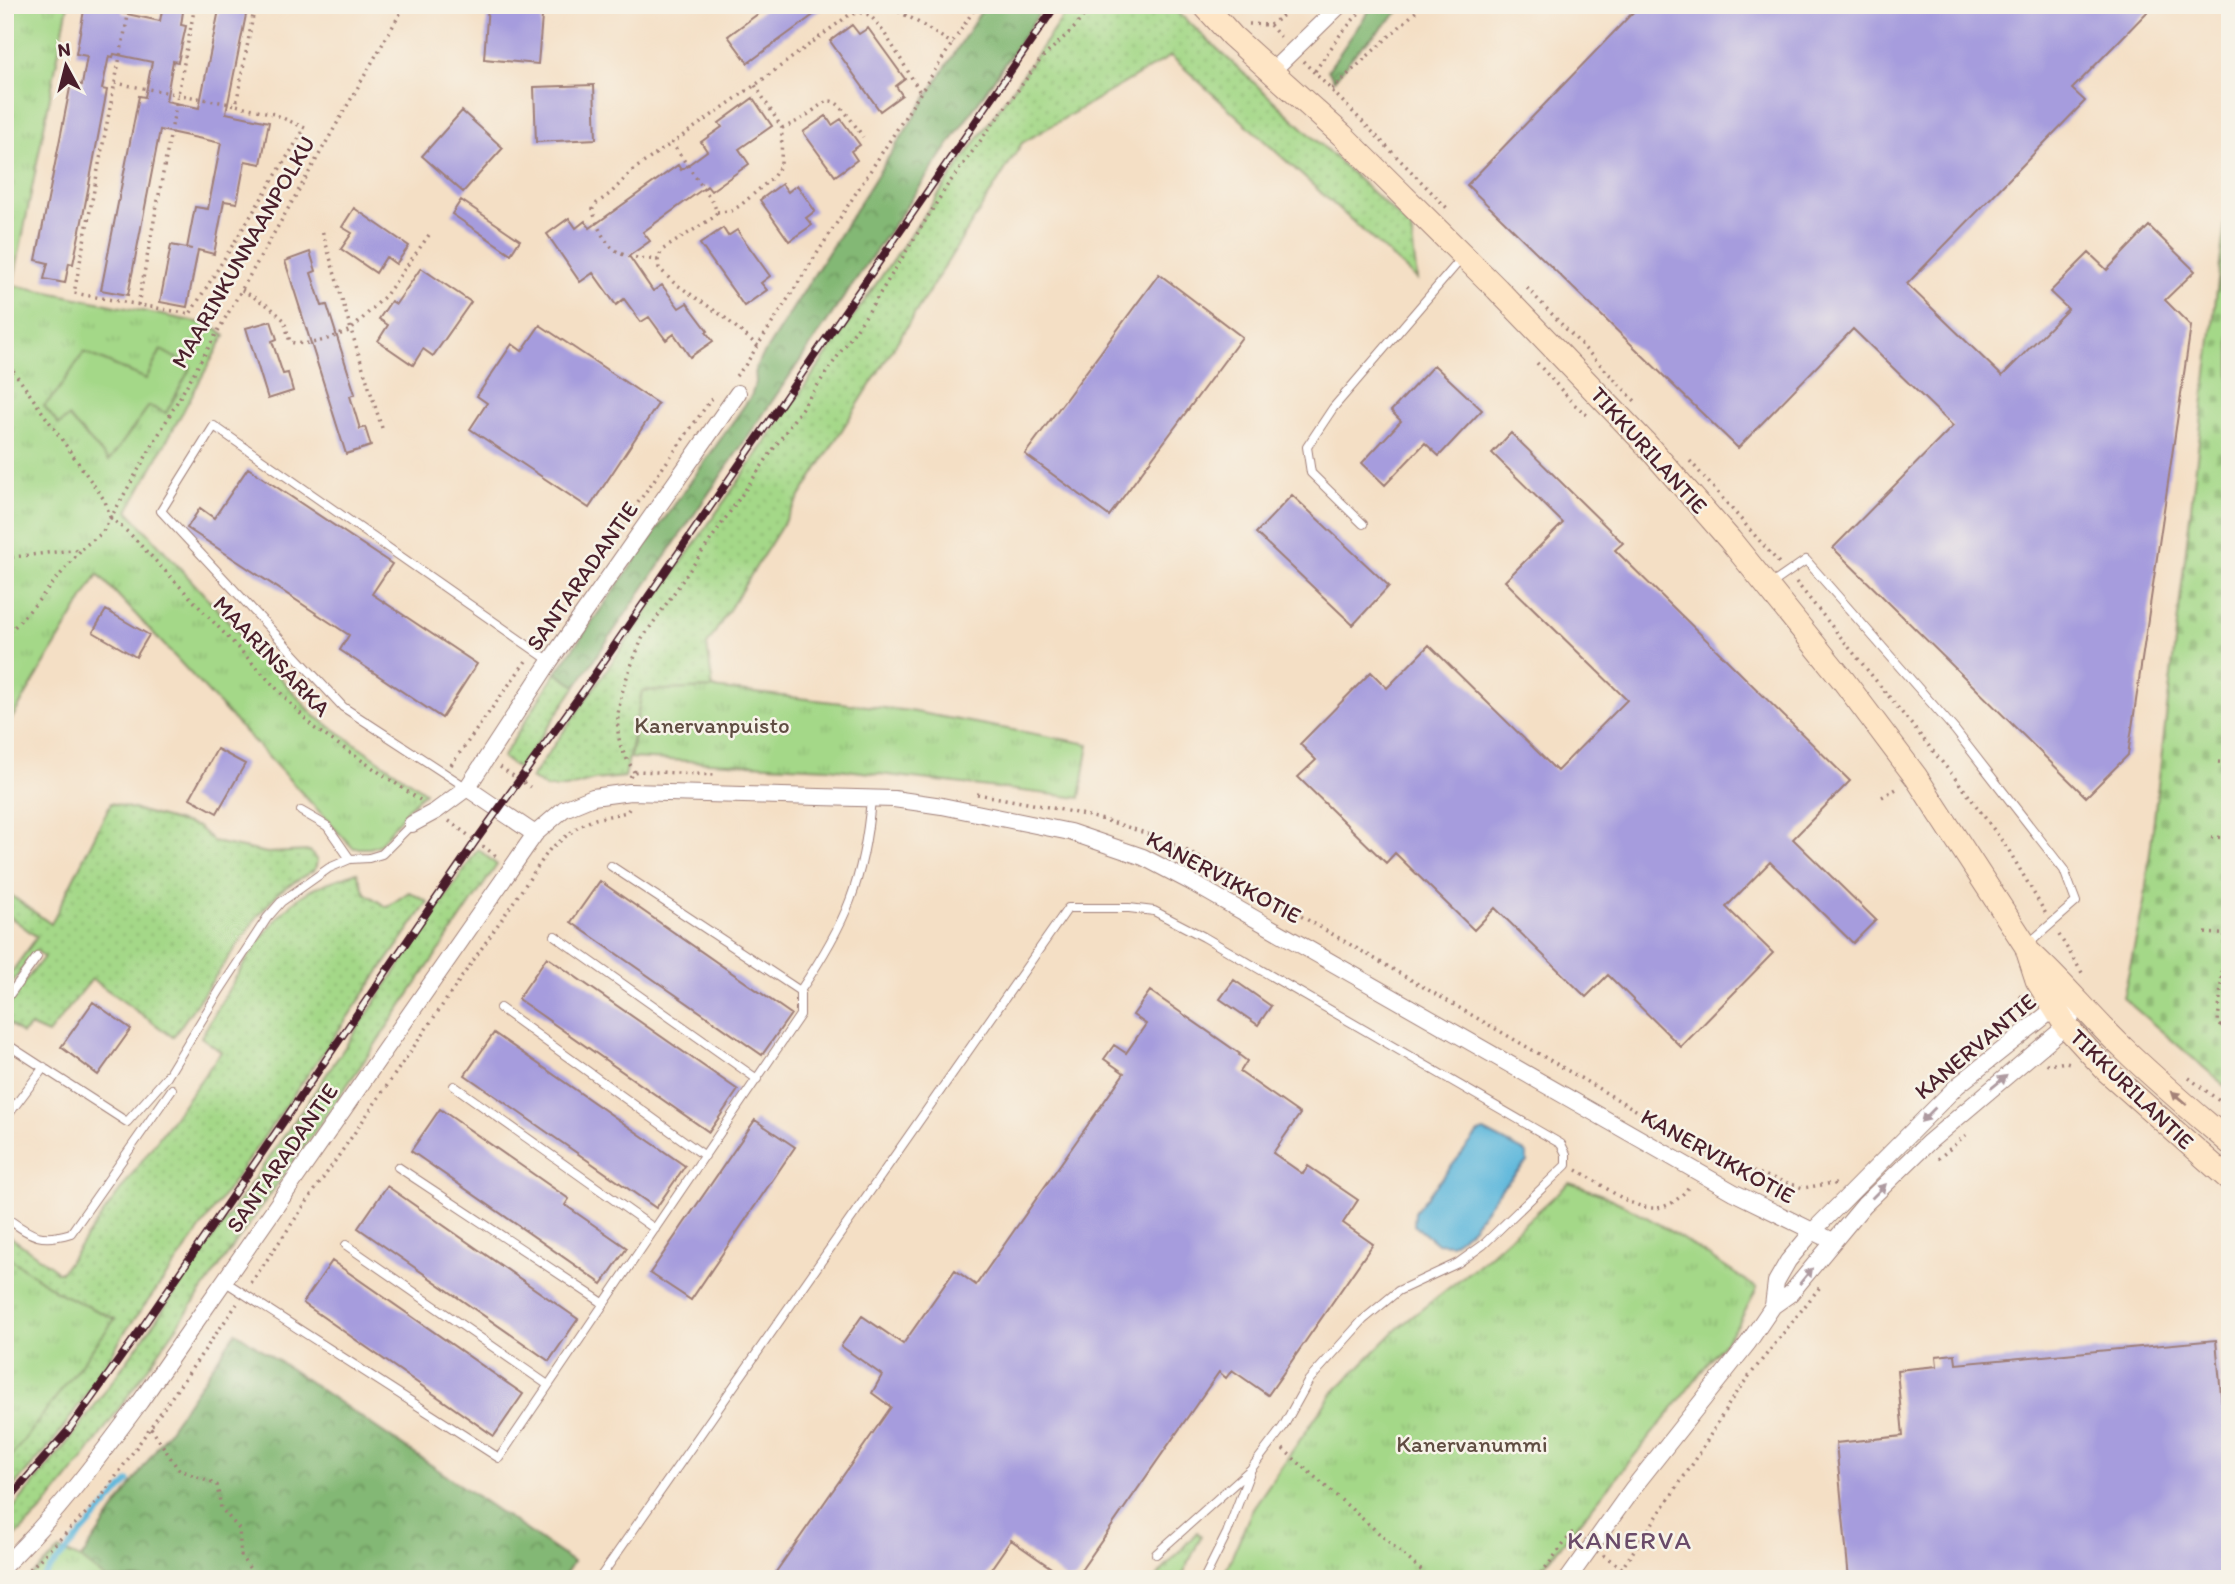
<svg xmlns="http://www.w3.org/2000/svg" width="2235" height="1584" viewBox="0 0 2235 1584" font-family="Itim,sans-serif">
<defs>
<pattern id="grass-dots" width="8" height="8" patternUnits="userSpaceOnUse" patternTransform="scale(1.75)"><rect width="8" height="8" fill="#a4d888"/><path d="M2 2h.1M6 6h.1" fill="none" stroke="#8fb976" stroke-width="1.8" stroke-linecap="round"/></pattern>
<pattern id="forest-crowns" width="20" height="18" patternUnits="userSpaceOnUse" patternTransform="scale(1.75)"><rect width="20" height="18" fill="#83b874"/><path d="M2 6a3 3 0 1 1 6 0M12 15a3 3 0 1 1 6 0" fill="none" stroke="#6d955f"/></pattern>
<pattern id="cemetery-stones" width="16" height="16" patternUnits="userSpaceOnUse" patternTransform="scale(1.75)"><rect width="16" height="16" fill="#a4d888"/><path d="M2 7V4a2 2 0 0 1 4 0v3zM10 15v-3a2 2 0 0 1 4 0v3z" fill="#8fb976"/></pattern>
<pattern id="park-tufts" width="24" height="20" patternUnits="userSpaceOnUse" patternTransform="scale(1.75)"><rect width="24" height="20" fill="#a4d888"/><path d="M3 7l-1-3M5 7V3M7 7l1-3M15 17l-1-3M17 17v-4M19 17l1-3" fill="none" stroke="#8fb976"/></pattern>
</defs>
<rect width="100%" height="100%" fill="#f7f3e8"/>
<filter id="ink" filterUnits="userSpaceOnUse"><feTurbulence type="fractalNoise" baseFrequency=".0143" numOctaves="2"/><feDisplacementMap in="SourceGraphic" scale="14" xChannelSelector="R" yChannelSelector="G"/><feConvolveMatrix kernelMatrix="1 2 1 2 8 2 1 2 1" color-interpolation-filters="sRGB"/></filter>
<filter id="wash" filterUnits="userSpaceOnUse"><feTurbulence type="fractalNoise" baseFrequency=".00686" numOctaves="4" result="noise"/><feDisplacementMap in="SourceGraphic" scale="28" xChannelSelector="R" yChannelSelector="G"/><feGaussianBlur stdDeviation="1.57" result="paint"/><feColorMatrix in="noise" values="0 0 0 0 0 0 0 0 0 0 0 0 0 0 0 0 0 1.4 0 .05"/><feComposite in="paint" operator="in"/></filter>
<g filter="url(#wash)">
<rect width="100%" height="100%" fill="#f4dfc5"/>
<path fill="url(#grass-dots)" stroke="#777c5a" stroke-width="2" d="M1071,5H1170L1411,228L1417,280L1171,56L1022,143L707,645L713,688L642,691L625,777L594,780L566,788H547L531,778Z
M556,673L576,686L519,769L502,758Z
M111,803L198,827L214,842L267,853L310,851L317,861L315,869L279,892L257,917L173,1037L92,979L48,1034L30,1026L22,1034L5,1020V1007L44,957L36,950L5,993V981L37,937L5,913V891L51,924Z
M478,849L497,865L362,1064L87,1454L44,1508L5,1547V1518L72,1437L142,1340L314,1093Z
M357,872L365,893L387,907L409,892L428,902L177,1262L125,1332L96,1380L54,1441L5,1496V1355L57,1292L5,1255V1233L55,1269L56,1272H61L221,1052L201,1037C226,996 265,917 306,893C321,883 340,879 357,872Z"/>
<path fill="url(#forest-crowns)" stroke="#666c50" stroke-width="2" d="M985,5H1045L576,686L556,673L751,396L756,382L755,368Z
M1373,5H1406L1358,50L1334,80L1328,70Z
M236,1332L573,1562L562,1579H67Z"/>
<path fill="url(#cemetery-stones)" stroke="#777c5a" stroke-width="2" d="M2230,180V1090L2123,998L2144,903Z"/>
<path fill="url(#park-tufts)" stroke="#777c5a" stroke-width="2" d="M5,5H68L13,285L211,325L225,335L128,511L315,716L425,792L410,806L379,845L370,848H353L98,574L5,730Z
M713,688L910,711L1089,744L1080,798L829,768L630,758L642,691Z
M1569,1183C1637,1203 1697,1250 1757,1288L1739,1323L1671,1411L1544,1566L1533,1579H1222L1253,1508L1331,1395L1398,1328L1484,1260Z
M5,1255L57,1292L115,1319L5,1465Z
M1197,1532L1201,1536L1181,1579H1155Z
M60,1550L81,1559L106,1579H28Z"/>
<path fill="#a4d888" stroke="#777c5a" stroke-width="2" d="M161,350L191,367L166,413L149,406L109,461L68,417L59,425L44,406L58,391L84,352L146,379Z"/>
<path fill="#5eb8dc" stroke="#546c84" stroke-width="2" d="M1484,1131L1527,1153V1162L1502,1188L1469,1231L1451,1244L1436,1243L1414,1225L1415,1212L1478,1133Z"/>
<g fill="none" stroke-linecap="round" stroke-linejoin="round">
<path stroke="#5eb8dc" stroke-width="5" d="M41,1579L129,1481"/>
</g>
<g id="blocks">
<path fill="#a69cdd" d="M85,5H124L122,13L160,21L163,5H184L181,25L186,26L178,62L173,61L166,101L199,108L220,5H248L226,113L269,122L261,164L245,161L237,203L224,201L214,254L198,250L187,307L160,302L171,245L192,249L187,248L195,207L208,209L221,143L160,130L128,295L101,290L139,96L145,97L152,62L114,54L113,57L109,56L102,89L107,90L82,221L73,264L69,263L65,283L44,279L48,263L36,260L71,83L82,85L87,56L76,54Z
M488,5H543L538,64L484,59Z
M770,5H827L748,63L728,36Z
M1640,5H2154L2072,89L2085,101L1907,284L2002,376L2068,309L2050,292L2089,253L2107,270L2149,226L2195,271L2165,300L2191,326L2128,755L2086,797L1833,548L1953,426L1853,329L1738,448L1467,185Z
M852,25L859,34L868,28L905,79L896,86L902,95L880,111L830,41Z
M594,85L596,139L536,142L534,87Z
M753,98L772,126L739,149L749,164L711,191L707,186L643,232L650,241L629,256L653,291L662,285L679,308L687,303L708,331L706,332L713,341L690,357L674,334L666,340L649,317L641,322L624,299L616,305L593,273L580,282L547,234L569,218L576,228L585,221L590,228L678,165L681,170L707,151L701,142L722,127L719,123Z
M462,111L503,148L463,192L422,156Z
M826,116L832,125L841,119L860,145L851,151L857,160L835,176L803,132Z
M782,184L788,192L797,185L815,211L806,218L812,225L789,241L760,200Z
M461,200L520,240L511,254L452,214Z
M354,208L409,246L396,264L386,257L376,273L341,249L352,233L342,227Z
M723,228L728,236L737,230L770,276L761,283L767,290L744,306L700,244Z
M310,252L316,271L311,273L322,306L327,305L355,394L350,396L360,429L365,427L371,446L346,454L285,261Z
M421,268L471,302L433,356L423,349L413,365L378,341L388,325L379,319L391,301L396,304Z
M1159,274L1242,337L1109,516L1025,454Z
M271,321L277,339L272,341L283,374L288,373L293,391L268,399L246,328Z
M540,325L658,404L589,508L470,429L487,403L477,396L512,344L522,351Z
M1434,365L1482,410L1439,456L1425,443L1385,485L1362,463L1401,421L1391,411Z
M1511,433L1623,543L1615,550L1850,781L1793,839L1876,920L1853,943L1770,862L1726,907L1773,953L1681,1047L1608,975L1586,997L1495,908L1474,930L1395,853L1386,863L1298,777L1316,760L1300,744L1371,672L1387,688L1429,645L1557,771L1627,700L1505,581L1563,523L1492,453Z
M248,468L392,564L372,594L477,664L442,718L340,650L349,635L187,528L200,508L214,518Z
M1292,495L1389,586L1353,625L1256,533Z
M106,610L149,635L136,657L93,632Z
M217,749L245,764L217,813L190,798Z
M600,881L791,1014L762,1055L571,922Z
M547,957L738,1090L709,1132L518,999Z
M1234,980L1271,1006L1258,1025L1220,999Z
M1150,991L1240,1054L1239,1055L1247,1061L1240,1072L1300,1114L1273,1153L1303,1174L1308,1166L1358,1200L1343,1223L1373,1244L1268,1395L1232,1370L1226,1378L1219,1372L1075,1579H1067L1011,1540L984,1579H771L891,1407L872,1393L882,1375L841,1346L862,1316L903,1344L955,1270L976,1285L1124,1073L1104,1059L1114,1045L1126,1053L1146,1024L1133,1015Z
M93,1002L131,1029L98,1075L61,1047Z
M494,1033L685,1166L656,1208L465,1075Z
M440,1109L569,1199L565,1205L627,1248L602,1284L411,1151Z
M755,1120L795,1147L691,1300L650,1273Z
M387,1186L578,1319L549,1361L358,1228Z
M332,1261L523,1394L494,1436L303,1303Z
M2216,1340L2222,1406L2230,1405V1579H1849L1836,1443L1903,1436L1897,1370L1937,1366L1936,1356L1955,1354L1956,1364Z"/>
</g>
</g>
<g filter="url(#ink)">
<use href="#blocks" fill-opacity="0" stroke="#9f7f78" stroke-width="2"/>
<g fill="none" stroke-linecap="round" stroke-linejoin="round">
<defs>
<path id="service" d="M1363,524L1311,473L1307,447L1333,408L1462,258
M1770,585L1806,560L1955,730L2064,870L2076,902L2027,945
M467,788L343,707L161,511L214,426L550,661
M301,811L327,826L350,859
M611,866L800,991C846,923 864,881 871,799
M555,936L757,1079
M5,1001L37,957
M500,1008L705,1156
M5,1043L127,1122L167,1077L220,990L267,918L281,902L329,868L350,859L369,858L382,854L412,824
M454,1086L655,1229
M5,1119L44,1067
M398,1167L603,1303
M5,1217C31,1235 39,1243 71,1233L172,1089
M346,1245L548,1385
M224,1281L499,1458L800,1015V991
M599,1579L1068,908H1129L1154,911L1204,937L1561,1144L1566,1154V1165L1483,1245L1458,1263L1398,1291L1363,1320L1309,1380L1283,1427L1251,1469L1156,1554
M1204,1579L1227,1533L1250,1472"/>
<path id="minor" d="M1271,72L1340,5
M412,824L436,811L467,788
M535,834L467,788L550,661L738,393
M1773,1306L1776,1282L1788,1261L1813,1231L1957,1086L2055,1008L2063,1006
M5,1565C56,1515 98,1459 140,1402L535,834L564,809L593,797L630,792L894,799L942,806L1070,832L1143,857L1189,881L1733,1192L1833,1241
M1568,1579L1633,1488L1748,1343L1773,1306L1790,1294L1864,1205L1929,1142L2066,1026L2078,1004"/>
<path id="secondary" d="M1204,5L1232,36L1342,135L1497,289L1645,443L1730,540L1843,680L1916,777L2026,946L2037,980L2066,1026L2108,1072L2230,1180
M2029,952C2063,982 2091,1018 2124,1049C2158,1082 2194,1112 2230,1143"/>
</defs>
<use href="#service" stroke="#9f7f78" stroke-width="10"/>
<use href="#minor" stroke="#9f7f78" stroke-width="18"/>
<use href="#secondary" stroke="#9f7f78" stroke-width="25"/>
<path stroke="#9f7f78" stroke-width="3.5" stroke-dasharray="2 5" stroke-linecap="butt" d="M130,5L74,293L190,314L305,128L274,114L236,105L255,5
M886,5L911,18L953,44
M1249,24L1270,25L1283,40
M1270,25L1297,5
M1303,61L1447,208
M1315,71L1340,35L1366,5
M115,83L236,105
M1332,89L1423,5
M782,128C834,109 821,74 863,137
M717,212L731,211L741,205L773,177L781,165L782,128L755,85
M658,260C646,258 629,259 618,252C605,245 595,223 593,209L597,203L611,193L633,170L672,143
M1527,288L1635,401
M242,290L270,307L284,320L290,342C311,347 331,338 351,330L322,230
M138,305L195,5
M758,346L724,317L673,282L659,268L658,259L662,250L714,217L717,212L713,202L672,143L758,83L849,15C856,13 864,11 870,16C883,26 911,77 921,94
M5,359L105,501L110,517
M1537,363L1574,404L1588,416
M736,376L744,367L977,5
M382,428L351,330L386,295L429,235
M1690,461L1779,563
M110,517L131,535L314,728L420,800
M5,558L81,549L102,533L405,5
M1796,582L1967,793L2008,849L2046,914
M5,637L32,608L80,551
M541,640L712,398
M2224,680L2230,681
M2218,762L2230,763
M451,765L526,661
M500,767L530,787
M634,772C630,764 624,755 621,747C610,711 629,671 642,639L869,311L947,186L1041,59L1074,28L1092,5
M630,777L634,772L639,771L714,775
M977,794C1055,808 1120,818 1192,853L1710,1153
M1882,797L1898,788
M449,821L499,858
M2211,837L2230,838
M2205,933L2230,935
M2059,935L2084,976
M2225,935L2218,1023L2230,1034
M2014,1017L2021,995
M2047,1063L2049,1065L2066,1062L2073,1064
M2189,1078L2230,1109
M1709,1155L1710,1153L1748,1170L1803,1188L1833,1183L1836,1185
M1938,1159L1967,1134
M1577,1170C1616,1191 1655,1235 1690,1185
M251,1283L550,849L579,826L595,819L627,812L629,809
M151,1428L178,1469L217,1485L221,1508L239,1529L241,1557L258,1579
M1283,1449L1431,1579
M1603,1555L1622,1568L1696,1459L1735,1394L1820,1287
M20,1579L100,1499L237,1304
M1537,1579L1572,1533L1577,1537"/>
<use href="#service" stroke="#fff" stroke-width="8"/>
<use href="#minor" stroke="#fff" stroke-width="16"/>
<use href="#secondary" stroke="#fee5c5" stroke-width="23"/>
<defs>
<path id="rail" d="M5,1503L68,1431L146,1322L475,842L586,687L1056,5"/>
</defs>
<use href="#rail" stroke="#4a1f2b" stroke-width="8"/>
<use href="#rail" stroke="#f7f3e8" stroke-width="5" stroke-dasharray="16" stroke-linecap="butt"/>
</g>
<defs><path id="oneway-solid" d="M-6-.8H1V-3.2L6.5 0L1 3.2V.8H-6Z" transform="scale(1.75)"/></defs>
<g fill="#ae9aa0">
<use href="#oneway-solid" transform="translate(1999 1082) rotate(-39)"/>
<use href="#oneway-solid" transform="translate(1928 1115) rotate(135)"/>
<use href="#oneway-solid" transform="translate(1879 1191) rotate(-45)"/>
<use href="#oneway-solid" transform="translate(1806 1276) rotate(-51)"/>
</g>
<use fill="#a48278" href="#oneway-solid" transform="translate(2179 1098) rotate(-139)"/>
</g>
<g text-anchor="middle" stroke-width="5" stroke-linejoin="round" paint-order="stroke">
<g font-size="23" fill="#4a1f2b" stroke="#f7f3e8">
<text transform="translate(243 252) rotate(-60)" y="8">MAARINKUNNAANPOLKU</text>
<text transform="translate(1649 450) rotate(48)" y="8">TIKKURILANTIE</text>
<text transform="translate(582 576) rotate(-55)" y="8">SANTARADANTIE</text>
<text transform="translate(272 656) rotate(46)" y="8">MAARINSARKA</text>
<text transform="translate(1224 877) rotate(28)" y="8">KANERVIKKOTIE</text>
<text transform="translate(1975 1046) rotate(-40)" y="8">KANERVANTIE</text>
<text transform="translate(2132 1089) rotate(44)" y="8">TIKKURILANTIE</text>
<text transform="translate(1718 1156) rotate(29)" y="8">KANERVIKKOTIE</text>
<text transform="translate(282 1158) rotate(-55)" y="8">SANTARADANTIE</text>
</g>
<g font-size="23" fill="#604d42" stroke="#f7f3e8">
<text x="712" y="733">Kanervanpuisto</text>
<text x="1472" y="1452">Kanervanummi</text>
</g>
<g font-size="26" letter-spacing="2" fill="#6a4b69" stroke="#f7f3e8">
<text x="1630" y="1549">KANERVA</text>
</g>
</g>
<rect width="2235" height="1584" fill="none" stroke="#f7f3e8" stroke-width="28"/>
<g transform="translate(66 66) rotate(353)" stroke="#f7f3e8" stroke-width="5" paint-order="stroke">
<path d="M0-5L12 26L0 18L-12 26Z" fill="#4a1f2b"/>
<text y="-10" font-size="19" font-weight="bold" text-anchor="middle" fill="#4a1f2b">N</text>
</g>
</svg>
